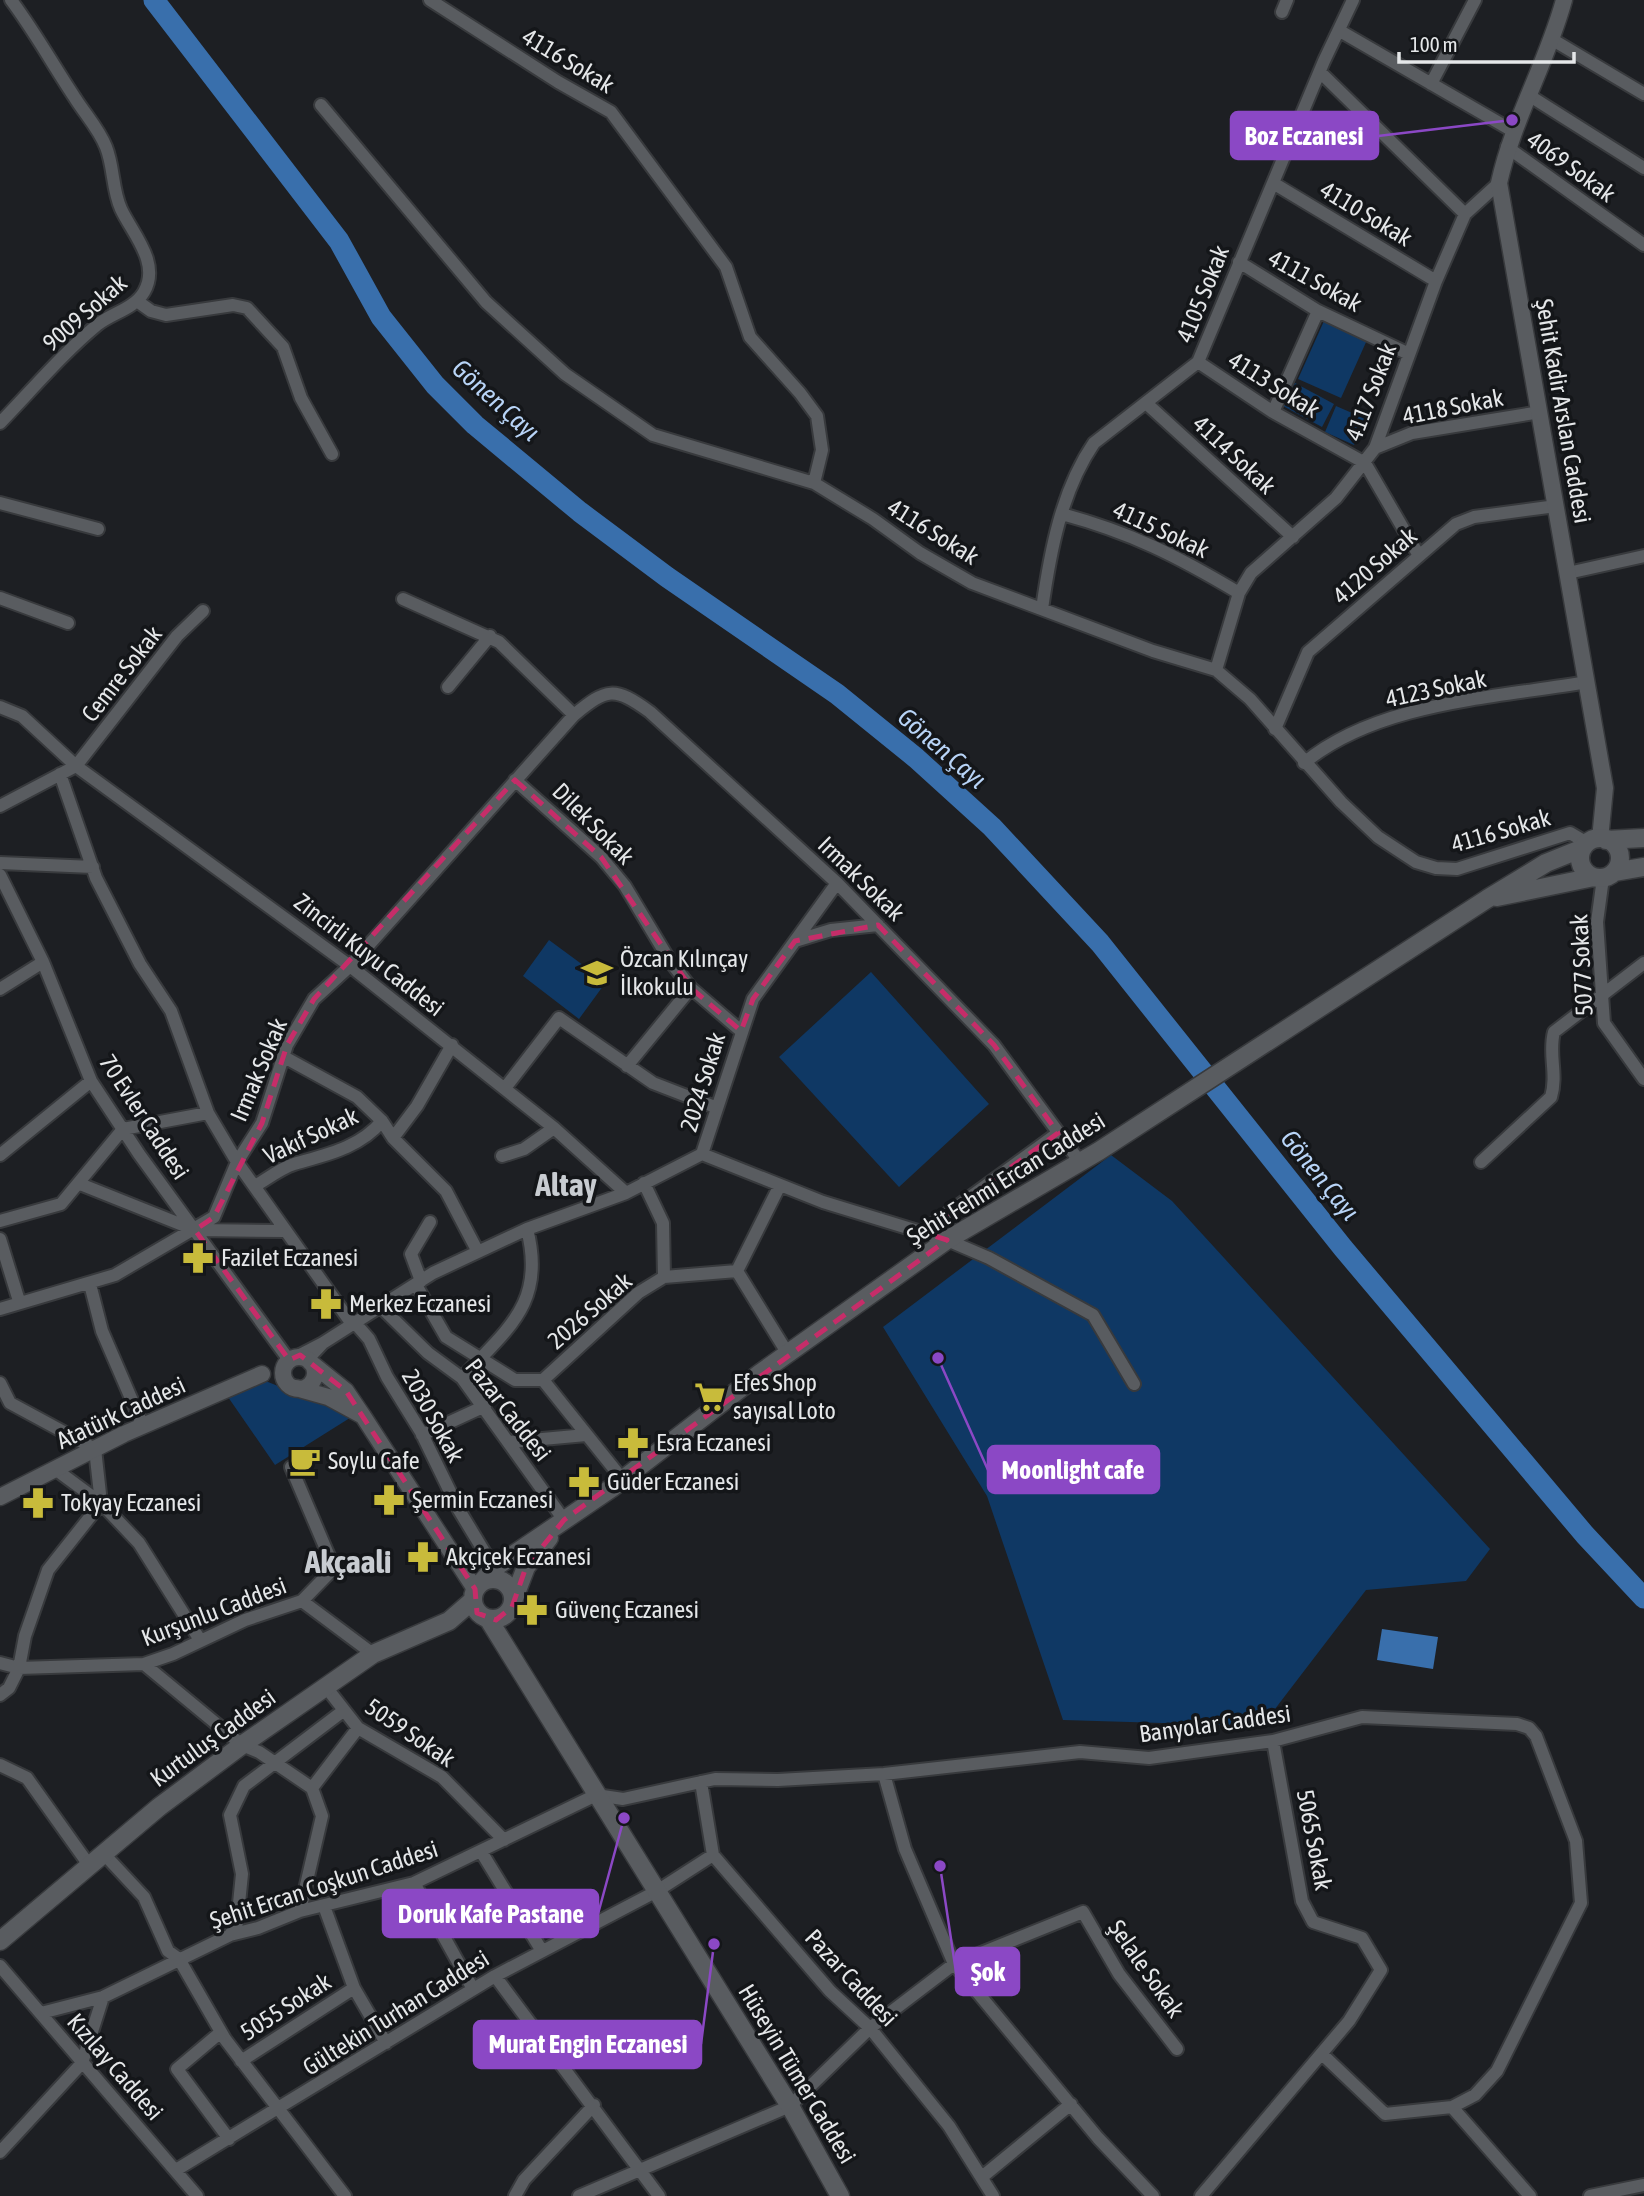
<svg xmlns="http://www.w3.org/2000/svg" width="1644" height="2196" viewBox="0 0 1644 2196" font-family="'Asap Condensed',sans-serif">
<rect width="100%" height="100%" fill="#1d1f23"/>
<path fill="#0f3864" d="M1324,321L1367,340L1341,398L1298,379Z
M1295,383L1334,404L1322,427L1283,406Z
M1336,406L1366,419L1354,445L1325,432Z
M549,940L606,982L579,1019L523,976Z
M871,972L989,1104L899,1187L779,1057Z
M1111,1155L1172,1201L1490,1549L1466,1581L1366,1590L1262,1726L1063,1720L987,1496L883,1327Z
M263,1380L353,1416L275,1465L228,1397Z"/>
<path fill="#396fac" d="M1382,1629L1438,1637L1433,1669L1377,1660Z"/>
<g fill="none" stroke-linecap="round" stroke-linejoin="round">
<path stroke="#396fac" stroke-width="21" d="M154,0L339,241L381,317L435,385L475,425L580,512L667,577L837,694L916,758L992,827L1100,943L1343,1248L1585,1535L1644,1598"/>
<defs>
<path id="minor" d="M430,0L558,82L611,112L726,267L750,337L800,393L817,416L822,450L814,483L873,519L920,553L972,583L1153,651L1216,670L1250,699L1341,802L1378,837L1416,862L1436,868L1457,869L1570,833L1587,843
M1282,12L1287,0
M1340,31L1513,131
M1553,40L1644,94
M1320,72L1465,214
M1431,84L1475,0
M1530,96L1644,168
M321,105L486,302L565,374L653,435L814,483
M1507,147L1644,245
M1273,183L1436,281
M1239,262L1318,311L1409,354
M137,301L151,311L166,315L233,305L247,308L283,347L301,398L332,454
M1198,362L1273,412L1365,463L1418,554
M1146,403L1293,537
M1273,412L1318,311
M0,423C32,390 62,354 97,325C112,313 134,309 144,292C161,263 132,233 121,209C112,189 114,167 106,147C99,129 85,114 75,98C53,65 35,32 11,0
M1375,448L1412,433L1540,412
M0,503L98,529
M1062,514C1132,533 1177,556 1239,593
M1568,573L1644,556
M0,598L68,623
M403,599L499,642L574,715
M1042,609C1050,553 1061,491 1094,443L1198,362L1324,61L1353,0
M1216,670L1239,593L1251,573L1336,498L1375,448L1436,281L1465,214L1499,183
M448,687L490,636
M0,707L22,716L76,766L350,966L554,1128L626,1193
M1275,729L1308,652L1456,524L1474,517L1556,506
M1304,763C1378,702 1495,698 1587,682
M60,774L96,878L140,964L171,1011L208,1113L237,1162L352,1324
M515,780L601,857L625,886L670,961L691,988L741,1031
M0,806L76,766L177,636L203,611
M0,863L93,867
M0,875L43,962L91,1081L139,1154L289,1360
M1603,878L1597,922L1604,1023L1644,1079
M795,941L831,930L878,925
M0,989L43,962
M284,1057L357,1097L382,1121L393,1138L446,1191L478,1252
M627,1066L691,988
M505,1088L559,1018L653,1083L715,1107
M393,1138L417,1106L452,1045
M702,1154L753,999L837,883
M0,1155L91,1081
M502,1156L524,1149L554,1128
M1481,1162L1551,1097C1558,1074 1548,1054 1554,1032L1644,963
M644,1183L663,1223L664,1277
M80,1184L195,1230L285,1231
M255,1186C267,1179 281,1168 294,1164C325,1155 360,1148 382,1121
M0,1221L61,1204L123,1129L208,1113
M922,1232L1058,1133
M0,1239L19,1301
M737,1271L788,1354
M421,1281L411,1254L430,1222
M90,1284L102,1331L143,1426
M416,1285L446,1337L515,1380H543
M380,1306L428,1353L462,1378L564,1520
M0,1309L115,1275L214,1217L237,1162L262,1123L287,1045L314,999L350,966L574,715C607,688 614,686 650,712L837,883L994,1045L1080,1162
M355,1323L369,1339L387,1377L421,1432L459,1510L494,1568
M323,1343L433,1273L527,1229L626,1193L702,1154L823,1202L947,1240L989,1258L1093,1315L1134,1384
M294,1358L323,1343L307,1360
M462,1378C508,1328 546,1303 527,1229
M543,1380L638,1293L664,1277L737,1271L780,1185
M543,1380L623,1480
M0,1383L10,1403
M422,1435L485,1406
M510,1442L586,1435
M55,1469L101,1503L139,1543L200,1640
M302,1601L373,1654
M0,1663L19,1668L144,1664L173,1654L245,1620L302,1601L334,1568L291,1467
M144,1664L242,1745L259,1752L312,1788
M326,1687L358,1728L442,1777L504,1840
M0,1695L9,1688L19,1668L25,1636L48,1570L101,1503L95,1449L10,1403
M0,1765L27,1778L89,1865
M884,1774L905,1849L954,1964L1098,2138L1153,2196
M701,1782L713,1855L830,1991L870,2028L949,2126L993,2196
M482,1853L542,1951
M104,1854L144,1897L168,1951L179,1959L225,2039L345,2196
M414,1883L473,1989
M324,1906L354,1988L386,2043
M300,1911L322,1816L312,1788L358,1728
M230,1935L237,1923L242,1874L230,1815L244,1786L343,1711
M0,1966L197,2196
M495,1976L659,2196
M41,2013L103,1997L230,1935L258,1928L300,1911L414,1883L596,1795L623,1799L715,1779L778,1780L884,1774L1080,1752L1149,1758L1273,1741L1362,1717L1517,1724L1529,1728L1536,1736L1576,1841L1581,1903L1497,2071L1475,2095L1452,2107L1385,2114L1322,2054
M221,2032L177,2069L229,2139
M241,2061L354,1988
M1452,2107L1530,2196
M0,2152L82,2063L103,1997
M176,2170L495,1976L657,1891L713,1855
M982,2177L1071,2104
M515,2196L524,2180L594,2105
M579,2196L790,2106L870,2028L954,1964L1083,1912L1119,1974L1177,2049
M1201,2196L1349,2021L1381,1970L1362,1938L1313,1922L1302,1901L1273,1741
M1590,2196L1644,2185"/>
<path id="tertiary" d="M1564,0C1547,63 1513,119 1499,183L1605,788L1600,839
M283 1373a16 16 0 1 1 32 0a16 16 0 1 1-32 0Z
M296,1388L328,1397L363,1416L346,1391L310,1362
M363,1416L475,1589
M0,1497L124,1434L262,1374"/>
<path id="secondary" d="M1580 858a20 20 0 1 1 40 0a20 20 0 1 1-40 0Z
M1606,840L1644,838
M1614,872L1644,867
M1497,897L1594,877
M473 1599a20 20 0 1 1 40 0a20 20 0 1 1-40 0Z
M481,1583L494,1568L613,1487L759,1374L947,1240L1099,1151L1487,899L1546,863L1583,848
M513,1601L526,1567L549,1538
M489,1620L790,2106L840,2196
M0,1941L159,1807L242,1745L373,1654L449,1621L472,1601"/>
</defs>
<use href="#minor" stroke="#383a3d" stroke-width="16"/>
<use href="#tertiary" stroke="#383a3d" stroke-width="19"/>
<use href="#secondary" stroke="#383a3d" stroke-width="21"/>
<use href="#minor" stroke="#595c60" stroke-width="12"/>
<use href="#tertiary" stroke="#595c60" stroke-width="16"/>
<use href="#secondary" stroke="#595c60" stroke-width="18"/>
</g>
<path fill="none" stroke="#c62d69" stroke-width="5" stroke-dasharray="14 9" stroke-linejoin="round" d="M515,780L601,857L691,988L741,1031L753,999L795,941L878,925L994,1045L1058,1133L922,1232L947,1240L564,1520L526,1567L512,1607L496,1620L477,1613L475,1589L346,1391L300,1355L289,1360L195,1230L214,1217L262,1123L287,1045L314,999Z"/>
<defs>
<symbol id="school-bare" viewBox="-9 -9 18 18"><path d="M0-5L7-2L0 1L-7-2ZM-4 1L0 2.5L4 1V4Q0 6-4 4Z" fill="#c8bb3b" stroke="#141619" stroke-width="2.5" paint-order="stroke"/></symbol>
<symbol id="pharmacy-bare" viewBox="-9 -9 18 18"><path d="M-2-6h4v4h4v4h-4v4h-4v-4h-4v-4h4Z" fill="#c8bb3b" stroke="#141619" stroke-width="2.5" paint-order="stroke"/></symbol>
<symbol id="supermarket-bare" viewBox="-9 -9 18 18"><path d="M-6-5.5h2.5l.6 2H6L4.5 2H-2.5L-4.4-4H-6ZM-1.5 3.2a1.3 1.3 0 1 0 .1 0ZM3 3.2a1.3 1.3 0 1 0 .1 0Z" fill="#c8bb3b" stroke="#141619" stroke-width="2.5" paint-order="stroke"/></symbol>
<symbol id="cafe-bare" viewBox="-9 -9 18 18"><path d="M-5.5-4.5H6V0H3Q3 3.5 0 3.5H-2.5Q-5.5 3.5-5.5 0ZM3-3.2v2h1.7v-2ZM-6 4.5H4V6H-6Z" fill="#c8bb3b" stroke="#141619" stroke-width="2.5" paint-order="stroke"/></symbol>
</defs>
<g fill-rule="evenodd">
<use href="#school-bare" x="575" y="951" width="44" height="44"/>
<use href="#pharmacy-bare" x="176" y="1236" width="44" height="44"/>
<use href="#pharmacy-bare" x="304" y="1282" width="44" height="44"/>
<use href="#supermarket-bare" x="688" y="1375" width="44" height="44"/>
<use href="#pharmacy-bare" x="611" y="1421" width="44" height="44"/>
<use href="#cafe-bare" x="283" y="1439" width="44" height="44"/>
<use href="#pharmacy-bare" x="562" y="1460" width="44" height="44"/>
<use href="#pharmacy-bare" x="367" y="1478" width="44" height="44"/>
<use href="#pharmacy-bare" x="16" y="1481" width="44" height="44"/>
<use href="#pharmacy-bare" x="401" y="1535" width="44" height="44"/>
<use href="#pharmacy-bare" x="510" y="1588" width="44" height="44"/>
</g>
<g text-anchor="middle" stroke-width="7" stroke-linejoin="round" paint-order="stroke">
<g font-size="24" fill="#e5e7e9" stroke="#141619">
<text transform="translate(568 61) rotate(31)" y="8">4116 Sokak</text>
<text transform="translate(1571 167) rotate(36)" y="8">4069 Sokak</text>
<text transform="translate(1366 214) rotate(31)" y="8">4110 Sokak</text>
<text transform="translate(1315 281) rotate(29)" y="8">4111 Sokak</text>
<text transform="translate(1203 294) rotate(-68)" y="8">4105 Sokak</text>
<text transform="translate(85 313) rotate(-41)" y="8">9009 Sokak</text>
<text transform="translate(1274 385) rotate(32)" y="8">4113 Sokak</text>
<text transform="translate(1371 392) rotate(-69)" y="8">4117 Sokak</text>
<text transform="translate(1453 407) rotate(-11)" y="8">4118 Sokak</text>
<text transform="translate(1563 411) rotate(80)" y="8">Şehit Kadir Arslan Caddesi</text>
<text transform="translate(1234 455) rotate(43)" y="8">4114 Sokak</text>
<text transform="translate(1161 530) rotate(25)" y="8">4115 Sokak</text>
<text transform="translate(933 532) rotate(32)" y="8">4116 Sokak</text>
<text transform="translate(1375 566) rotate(-41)" y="8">4120 Sokak</text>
<text transform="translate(122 674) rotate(-52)" y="8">Cemre Sokak</text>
<text transform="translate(1436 689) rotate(-12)" y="8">4123 Sokak</text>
<text transform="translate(593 824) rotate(45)" y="8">Dilek Sokak</text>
<text transform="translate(1501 831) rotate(-16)" y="8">4116 Sokak</text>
<text transform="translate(861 879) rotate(44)" y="8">Irmak Sokak</text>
<text transform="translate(369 955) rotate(38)" y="8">Zincirli Kuyu Caddesi</text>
<text transform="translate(1582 965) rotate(-93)" y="8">5077 Sokak</text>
<text transform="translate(259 1070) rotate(-67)" y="8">Irmak Sokak</text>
<text transform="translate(703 1082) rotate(-73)" y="8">2024 Sokak</text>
<text transform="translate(144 1117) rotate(57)" y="8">70 Evler Caddesi</text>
<text transform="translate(311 1136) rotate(-25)" y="8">Vakıf Sokak</text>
<text transform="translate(1006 1179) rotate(-32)" y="8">Şehit Fehmi Ercan Caddesi</text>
<text transform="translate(590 1311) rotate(-41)" y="8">2026 Sokak</text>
<text transform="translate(508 1410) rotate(52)" y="8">Pazar Caddesi</text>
<text transform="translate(121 1413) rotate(-25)" y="8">Atatürk Caddesi</text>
<text transform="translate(433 1416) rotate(61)" y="8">2030 Sokak</text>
<text transform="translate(214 1612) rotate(-21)" y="8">Kurşunlu Caddesi</text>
<text transform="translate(1215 1724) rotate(-8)" y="8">Banyolar Caddesi</text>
<text transform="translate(410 1733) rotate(34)" y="8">5059 Sokak</text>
<text transform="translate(213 1738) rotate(-36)" y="8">Kurtuluş Caddesi</text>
<text transform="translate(1314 1840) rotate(79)" y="8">5065 Sokak</text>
<text transform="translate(324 1885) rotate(-18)" y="8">Şehit Ercan Coşkun Caddesi</text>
<text transform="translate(1146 1969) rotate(55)" y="8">Şelale Sokak</text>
<text transform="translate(851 1978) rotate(47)" y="8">Pazar Caddesi</text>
<text transform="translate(286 2007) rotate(-33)" y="8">5055 Sokak</text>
<text transform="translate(396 2013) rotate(-32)" y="8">Gültekin Turhan Caddesi</text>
<text transform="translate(115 2067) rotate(49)" y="8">Kızılay Caddesi</text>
<text transform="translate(797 2074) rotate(59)" y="8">Hüseyin Tümer Caddesi</text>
</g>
<g font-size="24" fill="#e5e7e9" stroke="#141619" text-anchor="start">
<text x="620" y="967">Özcan Kılınçay<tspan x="620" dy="28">İlkokulu</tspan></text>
<text x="221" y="1266">Fazilet Eczanesi</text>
<text x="349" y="1312">Merkez Eczanesi</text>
<text x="733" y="1391">Efes Shop<tspan x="733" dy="28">sayısal Loto</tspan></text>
<text x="656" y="1451">Esra Eczanesi</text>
<text x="328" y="1469">Soylu Cafe</text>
<text x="607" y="1490">Güder Eczanesi</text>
<text x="412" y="1508">Şermin Eczanesi</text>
<text x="61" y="1511">Tokyay Eczanesi</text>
<text x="446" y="1565">Akçiçek Eczanesi</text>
<text x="555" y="1618">Güvenç Eczanesi</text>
</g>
<g font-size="26" font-style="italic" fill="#b8d4f7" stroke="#141619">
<text transform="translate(496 400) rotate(42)" y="9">Gönen Çayı</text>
<text transform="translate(942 748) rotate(41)" y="9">Gönen Çayı</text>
<text transform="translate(1320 1175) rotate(51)" y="9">Gönen Çayı</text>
</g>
<g font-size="32" font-weight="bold" fill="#c8ccd1" stroke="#141619">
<text x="566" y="1196">Altay</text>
<text x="348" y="1573">Akçaali</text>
</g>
</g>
<path fill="none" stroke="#8b48c5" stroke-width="2.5" d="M1512 120L1378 136M938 1358L988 1470M624 1818L598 1914M940 1866L956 1972M714 1944L701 2044"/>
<g fill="#8b48c5" stroke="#141619" stroke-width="2.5">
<circle cx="1512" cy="120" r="7"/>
<circle cx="938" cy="1358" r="7"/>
<circle cx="624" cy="1818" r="7"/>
<circle cx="940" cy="1866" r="7"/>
<circle cx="714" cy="1944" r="7"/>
</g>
<g fill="#8b48c5" stroke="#8b48c5" stroke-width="2.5">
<rect x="1231" y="112" width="147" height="47" rx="7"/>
<rect x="988" y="1446" width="171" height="47" rx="7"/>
<rect x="383" y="1890" width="215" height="47" rx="7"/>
<rect x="956" y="1948" width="63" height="47" rx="7"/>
<rect x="474" y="2021" width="227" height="47" rx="7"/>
</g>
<g font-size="26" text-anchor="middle" font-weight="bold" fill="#fff">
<text x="1304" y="145">Boz Eczanesi</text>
<text x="1073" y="1479">Moonlight cafe</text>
<text x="491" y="1923">Doruk Kafe Pastane</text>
<text x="988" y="1981">Şok</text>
<text x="588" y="2053">Murat Engin Eczanesi</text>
</g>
<path d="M1399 52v10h175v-10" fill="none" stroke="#e5e7e9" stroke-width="3.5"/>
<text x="1410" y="52" font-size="21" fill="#e5e7e9" stroke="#141619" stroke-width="5" paint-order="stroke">100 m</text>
</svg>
